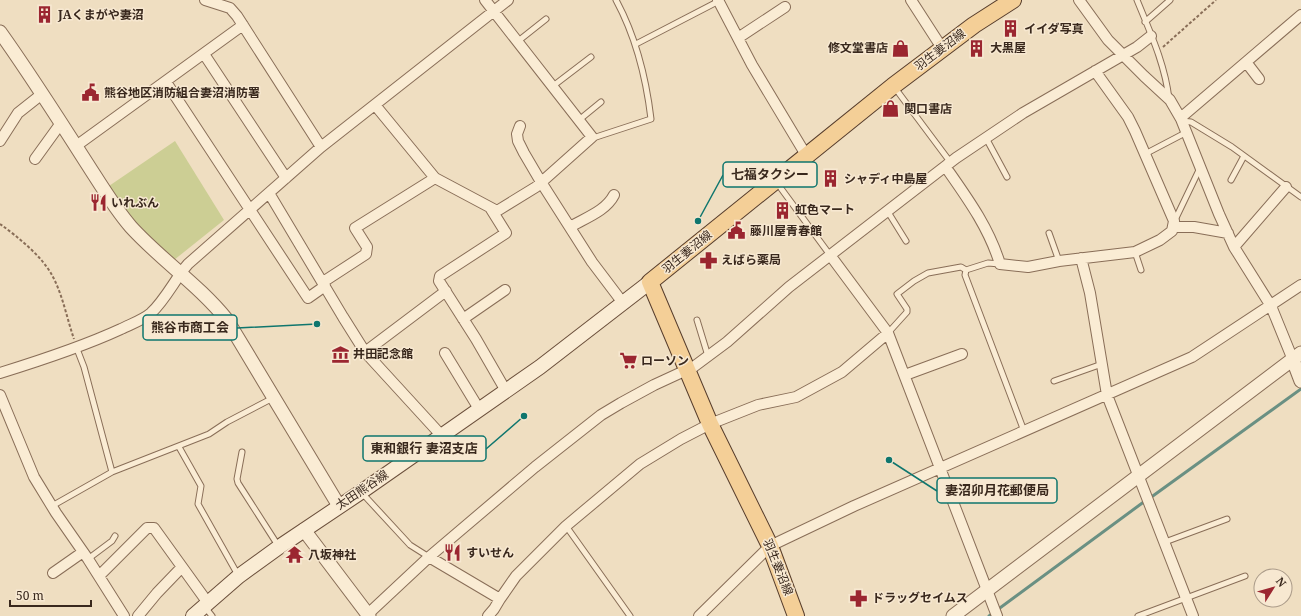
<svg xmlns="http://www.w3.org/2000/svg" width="1301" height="616" viewBox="0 0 1301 616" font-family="'Noto Serif','Noto Sans JP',serif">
<rect width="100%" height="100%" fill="#efdec1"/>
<path fill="#ccce94" d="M175,141L224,220L174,260L133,221L109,186Z"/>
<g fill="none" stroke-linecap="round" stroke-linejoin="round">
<path stroke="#6a9083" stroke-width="3" d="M1150,498L1301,389
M989,616L1145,501"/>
<defs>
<path id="service" d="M1137,0C1150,32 1165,64 1169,99
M1145,22L1170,0
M517,42L546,19
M636,44L719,1
M553,86L591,57
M895,88L948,159V164
M579,120L601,102
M1182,121L1191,122L1232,147L1301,197
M986,138L1007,177
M590,139L651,119C646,77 636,37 616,0
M1145,154L1187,132
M1231,180L1244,156
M777,183L830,255
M888,212L906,241
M1175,220L1200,168
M1049,233L1059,261
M1135,252L1141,270
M966,270L965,275L1024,431
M697,320L708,356
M888,333L907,312V309L897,294L914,281L928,273L961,267L966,270L988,263L1000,264
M77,349L84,367L112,472
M1054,381L1102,364
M179,447L201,486L198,504L238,575
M242,452L237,479L238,483L279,547
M362,493L410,545L429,557
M52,506L112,472L209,434L227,422L273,398
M566,526L630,616
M1165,542L1227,519
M88,559L112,541L115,536
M205,607L212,616
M1138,616L1245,576"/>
<path id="minor" d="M205,0L230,8L237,16L321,147
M718,0L752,65L806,155
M911,0L942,48
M1079,0L1108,40L1144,76L1170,100L1181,119L1219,214L1234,247L1271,306L1293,360
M738,38L785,7
M204,54L286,178
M1246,62L1259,79
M166,82L308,298L325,286
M375,105L435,178L497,211L536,187L592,137L485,0
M1181,119L1184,115L1301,15
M520,126L517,134L518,141L524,153L541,182L592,262L623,303
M0,141L18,113L42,94
M76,146L243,25
M35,159L61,123
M948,164L947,169C968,199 989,228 1000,264L1028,267L1059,261L1135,252L1160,240L1172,231L1174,221L1135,131L1128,117L1095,71
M269,193L343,317L365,352L441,435
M491,209L506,233L440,276L439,281L476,339L506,391
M570,227C585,218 606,211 614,195
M1173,227H1194L1228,233
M1234,247L1286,187
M830,255L888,333L997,616
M1081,258L1090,293L1107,395L1193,616
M323,282L366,254L367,247L355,228L435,178
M463,319L505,290
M365,352L446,291
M445,353L479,409
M0,373C42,360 82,347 121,329C131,324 143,320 151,313C166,299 175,279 188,264L321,147L508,0
M905,375L962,354
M0,395L34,477L56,513L88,559L124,616
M429,557L500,599
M53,573L83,552
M99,576L147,528H154L208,603
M367,615L429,557L535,467L601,415L621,403L654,385L680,373L688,371L727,342L789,287L956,158L1023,113L1137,47L1151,36
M138,616L157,593L182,567
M488,616L494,609L500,599L516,576L566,526L640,464L681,439L710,424L758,405L796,397L842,372L888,333
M699,616L770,546L854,506L1192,357L1301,285"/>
<path id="tertiary" d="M0,32C30,74 58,118 86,162C99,182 115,209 131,227C161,260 199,285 227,320L339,506
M1293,360L1301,381
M304,530L369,616
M953,616L1301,353"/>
<path id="secondary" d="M193,616L239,576L279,547L361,492L540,367L650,282"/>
<path id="primary" d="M796,616L770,546L710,424L650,282L893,86L974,25L1013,0"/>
</defs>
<use href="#service" stroke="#896e58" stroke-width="7"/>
<use href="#minor" stroke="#896e58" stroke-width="12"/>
<use href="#tertiary" stroke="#896e58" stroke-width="15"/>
<use href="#secondary" stroke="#6b4f3b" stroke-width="16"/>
<use href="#primary" stroke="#573d2c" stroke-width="18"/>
<path stroke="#896e58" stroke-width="2" stroke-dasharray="3 2" stroke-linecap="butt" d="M1163,47L1216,0
M0,224C18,237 43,257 53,277C63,296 67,319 74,339"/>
<use href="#service" stroke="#faecd4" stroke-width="5"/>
<use href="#minor" stroke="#faecd4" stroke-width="10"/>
<use href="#tertiary" stroke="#faecd4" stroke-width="13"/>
<use href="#secondary" stroke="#faecd4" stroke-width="14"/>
<use href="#primary" stroke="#f4cf97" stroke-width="16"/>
</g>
<defs>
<symbol id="building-bare" viewBox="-9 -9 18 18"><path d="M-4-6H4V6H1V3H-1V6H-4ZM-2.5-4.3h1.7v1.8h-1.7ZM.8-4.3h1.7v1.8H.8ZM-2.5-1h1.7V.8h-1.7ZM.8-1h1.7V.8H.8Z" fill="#9b2630" stroke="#f7e8d1" stroke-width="2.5" paint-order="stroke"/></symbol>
<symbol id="shop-bare" viewBox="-9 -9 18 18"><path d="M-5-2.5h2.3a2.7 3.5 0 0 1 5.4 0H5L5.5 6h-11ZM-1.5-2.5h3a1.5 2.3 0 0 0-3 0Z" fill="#9b2630" stroke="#f7e8d1" stroke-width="2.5" paint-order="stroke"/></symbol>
<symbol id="civic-bare" viewBox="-9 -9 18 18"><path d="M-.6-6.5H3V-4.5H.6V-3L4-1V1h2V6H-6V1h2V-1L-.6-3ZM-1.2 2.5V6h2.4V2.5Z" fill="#9b2630" stroke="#f7e8d1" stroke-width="2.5" paint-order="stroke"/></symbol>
<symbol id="restaurant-bare" viewBox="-9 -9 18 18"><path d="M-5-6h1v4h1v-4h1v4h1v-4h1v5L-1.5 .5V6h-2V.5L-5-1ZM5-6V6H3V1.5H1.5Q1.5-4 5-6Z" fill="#9b2630" stroke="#f7e8d1" stroke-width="2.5" paint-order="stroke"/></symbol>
<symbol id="pharmacy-bare" viewBox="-9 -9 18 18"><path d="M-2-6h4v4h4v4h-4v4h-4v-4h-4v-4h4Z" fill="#9b2630" stroke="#f7e8d1" stroke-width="2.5" paint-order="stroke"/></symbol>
<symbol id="museum-bare" viewBox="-9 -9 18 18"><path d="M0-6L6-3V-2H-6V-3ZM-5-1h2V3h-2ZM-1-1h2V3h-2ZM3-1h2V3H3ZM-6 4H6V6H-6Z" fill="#9b2630" stroke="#f7e8d1" stroke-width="2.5" paint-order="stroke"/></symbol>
<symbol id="supermarket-bare" viewBox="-9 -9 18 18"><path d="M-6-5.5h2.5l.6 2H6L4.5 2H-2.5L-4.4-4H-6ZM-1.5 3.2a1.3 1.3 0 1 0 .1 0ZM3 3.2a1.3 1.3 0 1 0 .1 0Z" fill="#9b2630" stroke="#f7e8d1" stroke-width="2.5" paint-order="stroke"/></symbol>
<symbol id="temple-bare" viewBox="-9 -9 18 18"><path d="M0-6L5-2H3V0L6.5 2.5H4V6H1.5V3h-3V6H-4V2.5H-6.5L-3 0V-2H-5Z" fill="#9b2630" stroke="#f7e8d1" stroke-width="2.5" paint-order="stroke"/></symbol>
</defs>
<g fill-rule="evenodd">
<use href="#building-bare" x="32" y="2" width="25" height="25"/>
<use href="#building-bare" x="998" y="16" width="25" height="25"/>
<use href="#shop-bare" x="888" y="36" width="25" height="25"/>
<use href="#building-bare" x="964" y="36" width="25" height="25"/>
<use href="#civic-bare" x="78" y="80" width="25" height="25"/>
<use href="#shop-bare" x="878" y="96" width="25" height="25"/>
<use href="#building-bare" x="818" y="166" width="25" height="25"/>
<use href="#restaurant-bare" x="86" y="190" width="25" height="25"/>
<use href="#building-bare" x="770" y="198" width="25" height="25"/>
<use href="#civic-bare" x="724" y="218" width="25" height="25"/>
<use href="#pharmacy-bare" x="696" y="248" width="25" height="25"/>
<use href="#museum-bare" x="328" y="342" width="25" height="25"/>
<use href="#supermarket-bare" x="616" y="348" width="25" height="25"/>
<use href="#restaurant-bare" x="440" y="540" width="25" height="25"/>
<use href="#temple-bare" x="282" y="542" width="25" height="25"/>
<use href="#pharmacy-bare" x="846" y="586" width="25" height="25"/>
</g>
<g text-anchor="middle" stroke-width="3" stroke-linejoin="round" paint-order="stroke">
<g font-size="12" font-weight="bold" fill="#39281d" stroke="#f7e8d1" text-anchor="start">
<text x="58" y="19">JAくまがや妻沼</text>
<text x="1024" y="33">イイダ写真</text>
<text x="888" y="52" text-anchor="end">修文堂書店</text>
<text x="990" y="52">大黒屋</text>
<text x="104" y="97">熊谷地区消防組合妻沼消防署</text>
<text x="904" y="113">関口書店</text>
<text x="844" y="183">シャディ中島屋</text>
<text x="111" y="207">いれぶん</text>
<text x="795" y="214">虹色マート</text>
<text x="750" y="235">藤川屋青春館</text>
<text x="721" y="264">えばら薬局</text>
<text x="353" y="358">井田記念館</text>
<text x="641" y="365">ローソン</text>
<text x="466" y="557">すいせん</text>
<text x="308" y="559">八坂神社</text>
<text x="872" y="602">ドラッグセイムス</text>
</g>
<g font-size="12" fill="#39281d" stroke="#f7e8d1">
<text transform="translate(940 50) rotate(-37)" y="4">羽生妻沼線</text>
<text transform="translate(687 252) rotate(-39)" y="4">羽生妻沼線</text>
<text transform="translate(362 490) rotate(-34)" y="4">太田熊谷線</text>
<text transform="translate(778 567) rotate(68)" y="4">羽生妻沼線</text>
</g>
</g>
<path fill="none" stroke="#0f766e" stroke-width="1.5" d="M698 221L723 175M317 324L237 328M524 416L486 449M889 460L937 491"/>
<g fill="#0f766e" stroke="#f7e8d1" stroke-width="1.5">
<circle cx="698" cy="221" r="4"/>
<circle cx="317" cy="324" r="4"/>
<circle cx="524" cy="416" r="4"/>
<circle cx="889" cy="460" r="4"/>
</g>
<g fill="#f7e8d1" stroke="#0f766e" stroke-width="1.5">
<rect x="723" y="162" width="94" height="25" rx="4"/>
<rect x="143" y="315" width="94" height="25" rx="4"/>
<rect x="363" y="436" width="123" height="25" rx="4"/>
<rect x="937" y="478" width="120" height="25" rx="4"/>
</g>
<g font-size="13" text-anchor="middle" font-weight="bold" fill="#39281d">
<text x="770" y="179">七福タクシー</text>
<text x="190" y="332">熊谷市商工会</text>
<text x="424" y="453">東和銀行 妻沼支店</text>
<text x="997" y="495">妻沼卯月花郵便局</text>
</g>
<g transform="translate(1273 588) rotate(53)"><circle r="19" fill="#f7e8d1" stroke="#ab9b89"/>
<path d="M0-3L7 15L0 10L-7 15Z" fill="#9b2630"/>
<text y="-6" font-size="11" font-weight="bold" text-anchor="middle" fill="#39281d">N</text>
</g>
<path d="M10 600v6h81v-6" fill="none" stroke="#39281d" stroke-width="2"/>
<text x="16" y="600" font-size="12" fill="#39281d" stroke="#f7e8d1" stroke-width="3" paint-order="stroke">50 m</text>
</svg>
